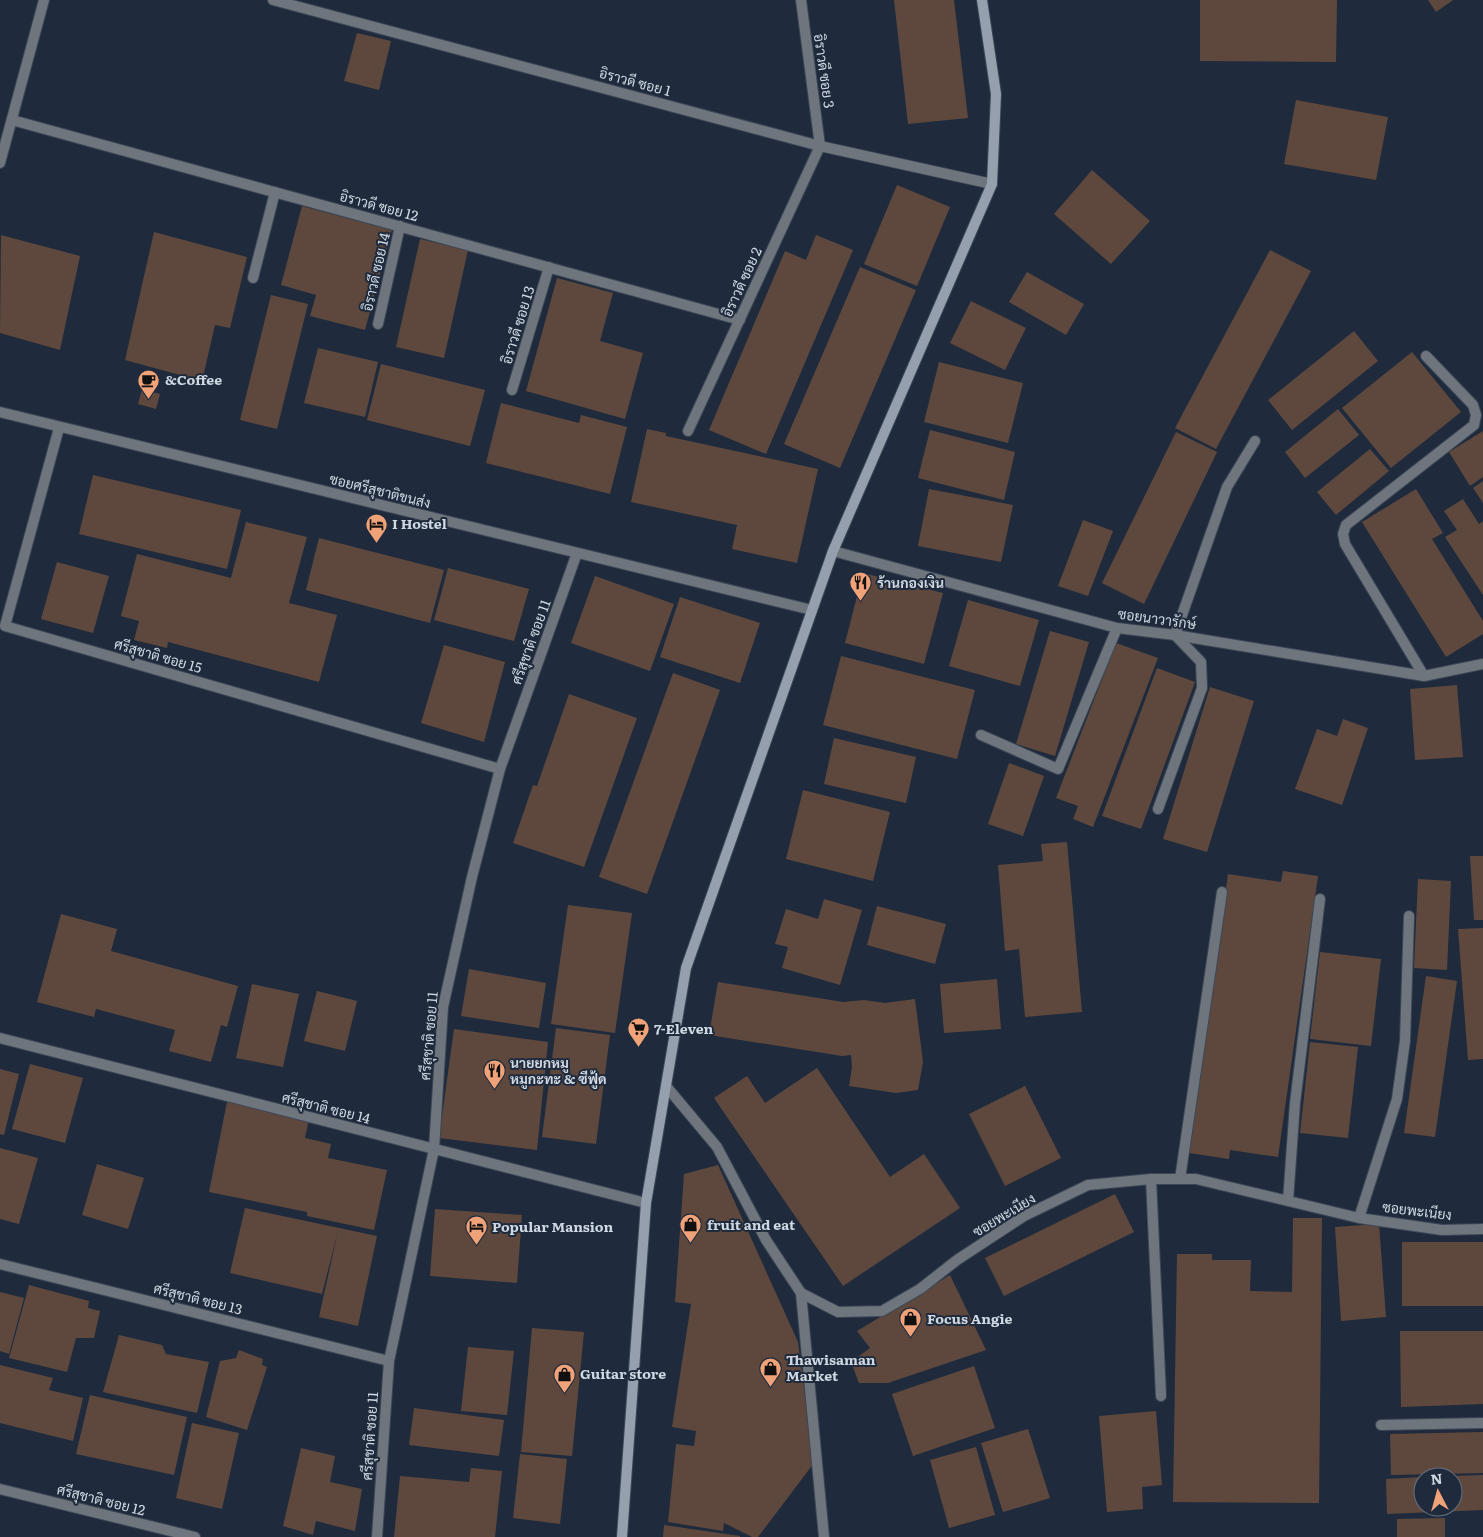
<svg xmlns="http://www.w3.org/2000/svg" width="1483" height="1537" viewBox="0 0 1483 1537" font-family="Literata,Sarabun,serif">
<rect width="100%" height="100%" fill="#1f2b3c"/>
<path fill="#5e483d" d="M894,0H954L968,118L908,124Z
M1200,0H1337L1336,62L1200,61Z
M1428,0H1453L1436,12Z
M357,33L391,41L379,90L344,81Z
M1296,100L1388,117L1376,180L1284,164Z
M1092,170L1150,221L1111,264L1054,214Z
M897,185L950,207L917,286L864,264Z
M302,206L392,230L365,330L310,316L316,295L281,285Z
M154,232L247,257L230,328L215,325L202,381L125,360Z
M1,235L80,256L60,350L0,333Z
M816,235L853,250L766,454L709,430L785,251L806,260Z
M420,239L468,250L444,358L396,347Z
M1270,250L1311,271L1216,449L1175,428Z
M860,267L916,290L840,468L784,444Z
M1027,272L1084,304L1066,335L1009,302Z
M557,278L613,293L600,341L643,353L625,419L526,391Z
M271,295L308,304L277,429L240,420Z
M971,301L1026,328L1005,370L950,343Z
M1354,331L1378,361L1292,430L1268,400Z
M318,348L378,362L365,417L304,403Z
M1412,352L1461,412L1391,468L1342,408Z
M939,362L1023,383L1008,443L924,422Z
M381,364L485,390L470,446L367,420Z
M142,389L160,394L156,409L138,404Z
M501,403L579,423L581,415L627,427L610,494L486,463Z
M1338,409L1359,435L1305,478L1285,452Z
M647,429L666,433V436L818,469L797,563L732,549L737,525L631,502Z
M930,430L1015,452L1004,500L918,478Z
M1483,431V477L1470,486L1449,452Z
M1176,432L1217,452L1144,604L1102,583Z
M1370,449L1389,471L1336,515L1317,492Z
M93,475L241,510L227,569L79,534Z
M1483,481V503L1473,488Z
M929,489L1013,505L1001,562L918,546Z
M1416,489L1443,533L1432,539L1483,621V634L1446,657L1362,522Z
M1463,499L1479,524L1483,521V595L1445,537L1457,530L1444,511Z
M1083,520L1113,531L1088,596L1058,586Z
M246,522L307,537L289,603L337,615L319,682L168,642L167,648L134,640L139,621L121,616L137,554L231,578Z
M319,538L444,570L430,623L306,590Z
M57,562L109,576L93,633L41,619Z
M448,568L529,589L514,641L434,620Z
M863,573L943,593L924,664L845,643Z
M595,576L674,604L650,671L571,643Z
M680,597L760,623L740,683L660,657Z
M968,600L1039,620L1020,686L949,666Z
M1050,631L1089,642L1055,756L1016,744Z
M1116,643L1158,658L1093,827L1073,819L1078,806L1056,798Z
M444,645L505,662L484,742L421,723Z
M841,656L975,690L957,759L823,725Z
M1157,668L1195,682L1141,829L1102,816Z
M673,673L720,690L647,894L599,877Z
M1457,685L1463,757L1415,760L1410,689Z
M1210,687L1254,701L1207,852L1163,839Z
M569,694L637,718L584,867L513,843L533,785L537,786Z
M1343,719L1368,728L1342,805L1295,789L1317,729L1337,736Z
M834,738L916,757L906,803L824,784Z
M1009,763L1044,776L1023,836L988,824Z
M803,790L890,812L873,881L786,859Z
M1067,842L1082,1012L1025,1017L1019,949L1005,951L998,865L1043,861L1041,844Z
M1470,856H1483V920H1474Z
M1283,871L1318,876L1278,1157L1230,1150L1229,1159L1189,1153L1228,874L1281,882Z
M1418,879L1451,881L1447,970L1414,968Z
M824,899L862,910L840,985L782,968L788,947L775,944L786,909L818,919Z
M568,905L632,913L615,1033L551,1024Z
M877,906L946,924L935,964L867,945Z
M61,914L117,929L111,951L238,986L227,1027L221,1025L211,1062L169,1051L175,1030L96,1009L94,1017L37,1002Z
M1483,928V1059L1468,1060L1458,929Z
M1320,952L1381,959L1371,1046L1310,1039Z
M469,969L546,983L539,1028L461,1016Z
M1426,976L1457,981L1435,1137L1404,1133Z
M997,979L1001,1029L944,1033L940,984Z
M718,982L843,1002L864,1000L885,1003L915,999L923,1062L918,1090L896,1093L849,1086L852,1067L851,1055L842,1056L709,1035Z
M252,984L299,994L283,1067L236,1058Z
M317,991L357,1001L345,1051L304,1041Z
M556,1028L610,1035L596,1144L542,1137Z
M454,1029L548,1042L537,1150L439,1138Z
M1310,1042L1358,1047L1348,1138L1300,1133Z
M30,1064L83,1078L65,1143L12,1129Z
M817,1068L890,1177L924,1154L960,1208L843,1286L714,1098L747,1076L765,1103Z
M0,1069L19,1074L4,1135L0,1134Z
M1025,1086L1061,1158L1005,1186L969,1114Z
M227,1102L309,1119L305,1138L331,1144L328,1158L387,1170L374,1230L307,1216V1212L209,1192Z
M0,1148L38,1158L19,1224L0,1219Z
M97,1164L144,1178L128,1229L82,1215Z
M718,1165L798,1342L814,1463L758,1537H752L724,1523L723,1531L668,1522L676,1444L694,1446L696,1431L672,1427L691,1304L675,1302L684,1174Z
M1115,1194L1134,1232L1004,1296L985,1258Z
M245,1208L377,1236L358,1326L319,1317L338,1231L322,1294L230,1273Z
M435,1209L522,1215L517,1283L430,1276Z
M1293,1218H1322L1319,1503L1173,1502L1177,1254H1212V1260H1251L1250,1291L1292,1292Z
M1379,1224L1386,1317L1341,1321L1335,1227Z
M1402,1242H1483V1306H1402Z
M950,1275L986,1350L888,1383H859L851,1362L870,1348L857,1331Z
M29,1285L89,1301L88,1308L100,1311L94,1338H76L67,1372L9,1358Z
M0,1292L24,1298L9,1354L0,1351Z
M532,1328L584,1332L572,1456L521,1452Z
M1400,1331H1483V1404L1401,1407Z
M119,1335L162,1345L166,1354L209,1362L197,1413L103,1392Z
M468,1347L514,1351L507,1415L461,1411Z
M239,1350L263,1359L262,1365L267,1367L247,1430L206,1417L220,1361L236,1358Z
M0,1365L53,1378L49,1390L83,1398L73,1441L0,1423Z
M974,1366L995,1428L913,1456L892,1394Z
M90,1395L187,1417L174,1475L76,1454Z
M414,1408L504,1420L499,1456L409,1445Z
M1156,1411L1162,1485L1142,1487L1143,1509L1107,1512L1099,1416Z
M192,1423L239,1433L222,1509L176,1498Z
M1028,1429L1050,1498L1003,1512L981,1443Z
M1483,1432V1473L1391,1475L1390,1434Z
M976,1447L995,1515L949,1528L930,1460Z
M301,1448L335,1456L330,1482L362,1489L355,1531L316,1521L313,1535L283,1526Z
M520,1454L567,1459L560,1524L513,1518Z
M471,1468L502,1471L495,1537H394L400,1476L469,1482Z
M1483,1475V1510L1387,1514L1386,1479L1423,1477V1507H1453V1476Z
M1445,1518V1537H1397V1519Z
M664,1525L740,1536V1537H663Z"/>
<g fill="none" stroke-linecap="round" stroke-linejoin="round">
<defs>
<path id="lane" d="M1424,676L1345,544L1343,534L1346,525L1474,425L1476,415L1473,405L1426,356
M1158,809L1202,688L1201,662L1175,635L1227,487L1255,441
M801,1293L824,1537"/>
<path id="street" d="M273,0L820,146L992,184
M12,120L740,320
M0,163L44,0
M253,278L275,192
M378,324L400,226
M512,390L549,267
M0,412L812,610
M59,428L5,626L500,769
M688,431L820,146L801,0
M833,551L1117,628L1175,635L1424,676L1483,664
M981,735L1058,769L1117,628
M0,1038L646,1203
M666,1086L717,1147L766,1240L801,1293L838,1312L882,1311L920,1289L957,1260L1024,1216L1088,1185L1151,1179H1196L1359,1218L1442,1230L1483,1229
M1151,1179L1161,1396
M1180,1179L1222,892
M1288,1201L1295,1103L1320,899
M1359,1218L1397,1099L1405,1041L1409,916
M0,1264L389,1361
M1381,1425L1483,1423
M0,1489L195,1537
M377,1537L389,1361L434,1149L443,1007L472,877L500,769L577,553"/>
<path id="secondary" d="M622,1537L646,1203L686,968L833,551L992,184L996,94L982,0"/>
</defs>
<use href="#lane" stroke="#3b4757" stroke-width="12"/>
<use href="#street" stroke="#3b4757" stroke-width="12"/>
<use href="#secondary" stroke="#3b4757" stroke-width="12"/>
<use href="#lane" stroke="#6e757d" stroke-width="10"/>
<use href="#street" stroke="#6e757d" stroke-width="10"/>
<use href="#secondary" stroke="#959fad" stroke-width="10"/>
</g>
<defs>
<symbol id="cafe-pin" viewBox="-11 -11 22 30"><path d="M0 17L-7.5 6A9.5 9.5 0 1 1 7.5 6Z" fill="#f0a279" stroke="#1f2b3c"/><path d="M-5.5-4.5H6V0H3Q3 3.5 0 3.5H-2.5Q-5.5 3.5-5.5 0ZM3-3.2v2h1.7v-2ZM-6 4.5H4V6H-6Z" fill="#111"/></symbol>
<symbol id="hotel-pin" viewBox="-11 -11 22 30"><path d="M0 17L-7.5 6A9.5 9.5 0 1 1 7.5 6Z" fill="#f0a279" stroke="#1f2b3c"/><path d="M-6-4.5h1.5V1H6V5H4.5V3h-9V5H-6ZM-4 0a1.8 1.8 0 1 1 3.6 0ZM.5 0V-2.5h3Q6-2.5 6 0Z" fill="#111"/></symbol>
<symbol id="restaurant-pin" viewBox="-11 -11 22 30"><path d="M0 17L-7.5 6A9.5 9.5 0 1 1 7.5 6Z" fill="#f0a279" stroke="#1f2b3c"/><path d="M-5-6h1v4h1v-4h1v4h1v-4h1v5L-1.5 .5V6h-2V.5L-5-1ZM5-6V6H3V1.5H1.5Q1.5-4 5-6Z" fill="#111"/></symbol>
<symbol id="supermarket-pin" viewBox="-11 -11 22 30"><path d="M0 17L-7.5 6A9.5 9.5 0 1 1 7.5 6Z" fill="#f0a279" stroke="#1f2b3c"/><path d="M-6-5.5h2.5l.6 2H6L4.5 2H-2.5L-4.4-4H-6ZM-1.5 3.2a1.3 1.3 0 1 0 .1 0ZM3 3.2a1.3 1.3 0 1 0 .1 0Z" fill="#111"/></symbol>
<symbol id="shop-pin" viewBox="-11 -11 22 30"><path d="M0 17L-7.5 6A9.5 9.5 0 1 1 7.5 6Z" fill="#f0a279" stroke="#1f2b3c"/><path d="M-5-2.5h2.3a2.7 3.5 0 0 1 5.4 0H5L5.5 6h-11ZM-1.5-2.5h3a1.5 2.3 0 0 0-3 0Z" fill="#111"/></symbol>
</defs>
<g fill-rule="evenodd">
<use href="#cafe-pin" x="136" y="368" width="25" height="34"/>
<use href="#hotel-pin" x="364" y="512" width="25" height="34"/>
<use href="#restaurant-pin" x="848" y="570" width="25" height="34"/>
<use href="#supermarket-pin" x="626" y="1016" width="25" height="34"/>
<use href="#restaurant-pin" x="482" y="1058" width="25" height="34"/>
<use href="#shop-pin" x="678" y="1212" width="25" height="34"/>
<use href="#hotel-pin" x="464" y="1214" width="25" height="34"/>
<use href="#shop-pin" x="898" y="1306" width="25" height="34"/>
<use href="#shop-pin" x="758" y="1356" width="25" height="34"/>
<use href="#shop-pin" x="552" y="1362" width="25" height="34"/>
</g>
<g text-anchor="middle" stroke-width="4" stroke-linejoin="round" paint-order="stroke">
<g font-size="14" fill="#d0d8e3" stroke="#1f2b3c">
<text transform="translate(824 71) rotate(82)" y="5">อิราวดี ซอย 3</text>
<text transform="translate(635 82) rotate(15)" y="5">อิราวดี ซอย 1</text>
<text transform="translate(379 206) rotate(15)" y="5">อิราวดี ซอย 12</text>
<text transform="translate(376 272) rotate(-77)" y="5">อิราวดี ซอย 14</text>
<text transform="translate(742 282) rotate(-65)" y="5">อิราวดี ซอย 2</text>
<text transform="translate(518 325) rotate(-73)" y="5">อิราวดี ซอย 13</text>
<text transform="translate(380 491) rotate(14)" y="5">ซอยศรีสุชาติขนส่ง</text>
<text transform="translate(1157 619) rotate(8)" y="5">ซอยนาวารักษ์</text>
<text transform="translate(531 642) rotate(-70)" y="5">ศรีสุชาติ ซอย 11</text>
<text transform="translate(158 656) rotate(16)" y="5">ศรีสุชาติ ซอย 15</text>
<text transform="translate(429 1036) rotate(-85)" y="5">ศรีสุชาติ ซอย 11</text>
<text transform="translate(326 1108) rotate(14)" y="5">ศรีสุชาติ ซอย 14</text>
<text transform="translate(1417 1211) rotate(7)" y="5">ซอยพะเนียง</text>
<text transform="translate(1004 1215) rotate(-31)" y="5">ซอยพะเนียง</text>
<text transform="translate(198 1299) rotate(14)" y="5">ศรีสุชาติ ซอย 13</text>
<text transform="translate(370 1436) rotate(-86)" y="5">ศรีสุชาติ ซอย 11</text>
<text transform="translate(101 1500) rotate(14)" y="5">ศรีสุชาติ ซอย 12</text>
</g>
<g font-size="14" font-weight="bold" fill="#d0d8e3" stroke="#1f2b3c" text-anchor="start">
<text x="165" y="385">&amp;Coffee</text>
<text x="392" y="529">I Hostel</text>
<text x="877" y="588">ร้านกองเงิน</text>
<text x="654" y="1034">7-Eleven</text>
<text x="510" y="1068">นายยกหมู<tspan x="510" dy="16">หมูกะทะ &amp; ซีฟู้ด</tspan></text>
<text x="707" y="1230">fruit and eat</text>
<text x="492" y="1232">Popular Mansion</text>
<text x="927" y="1324">Focus Angie</text>
<text x="786" y="1365">Thawisaman<tspan x="786" dy="16">Market</tspan></text>
<text x="580" y="1379">Guitar store</text>
</g>
</g>
<g transform="translate(1438 1492) rotate(354)"><circle r="24" fill="#1f2b3c" stroke="#66707f"/>
<path d="M0-4L9 19L0 12L-9 19Z" fill="#f0a279"/>
<text y="-8" font-size="14" font-weight="bold" text-anchor="middle" fill="#d0d8e3">N</text>
</g>
</svg>
